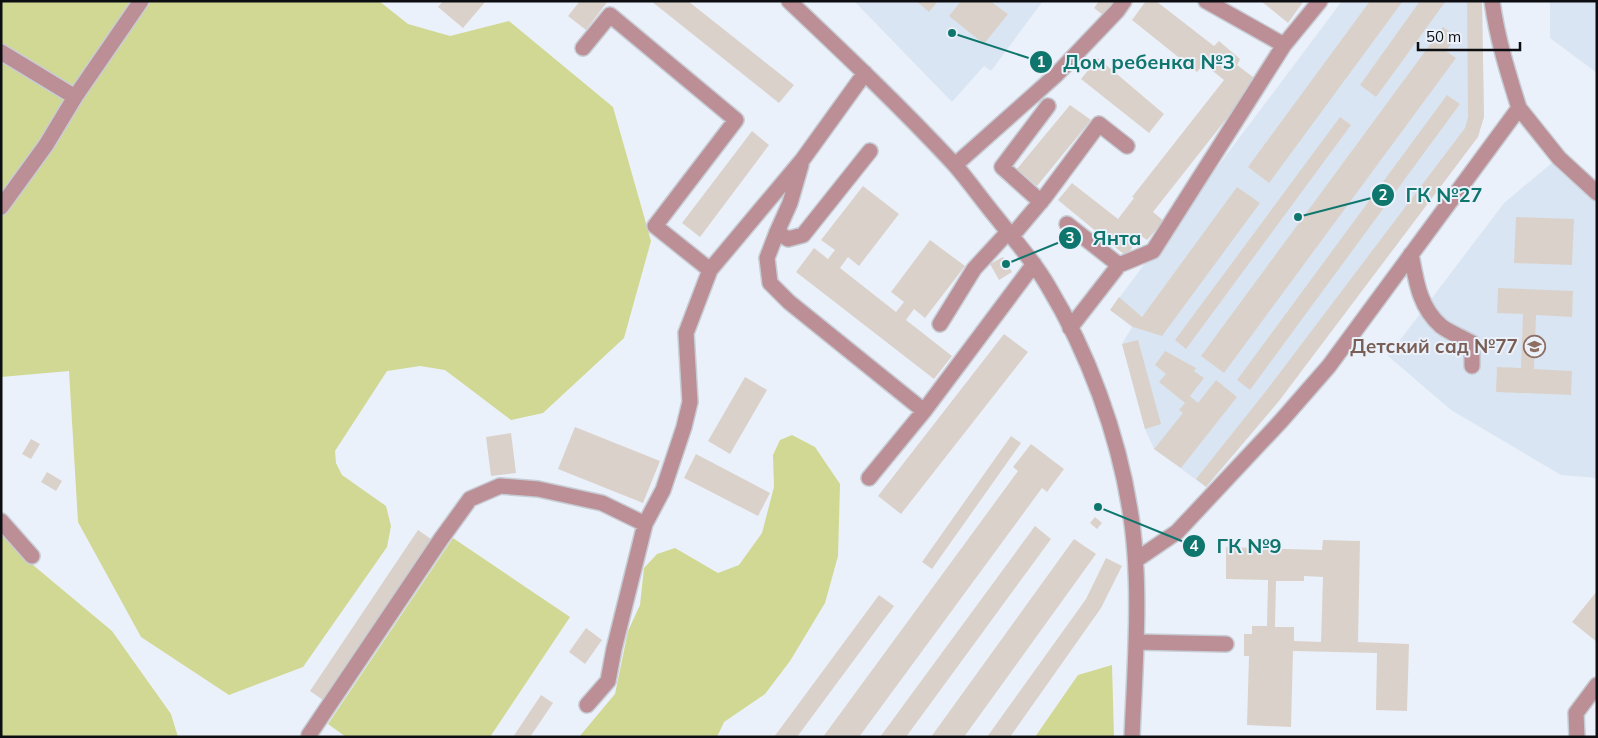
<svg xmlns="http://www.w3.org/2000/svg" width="1598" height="738" viewBox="0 0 1598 738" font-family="Mulish,sans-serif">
<rect width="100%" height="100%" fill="#ebf1fa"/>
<path fill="#dae5f3" d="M854,1H1043L991,71L984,66L952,102Z
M1342,1H1482L1484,117L1279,401L1206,487L1154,449L1145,429L1122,344L1132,327L1110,310Z
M1550,1H1597V73L1550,38Z
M1553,162L1597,203V478L1561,475L1451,410L1388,356L1504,203Z"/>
<path fill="#d0d893" d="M1,1H379L408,24L450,36L509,21L613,107L651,241L624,338L543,413L511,420L445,370L420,366L387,371L335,451L336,463L342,475L386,506L391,526L387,547L303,667L229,695L141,637L78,522L69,371L1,377Z
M792,435L815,447L840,484L838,556L825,603L790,661L765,694L724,722L717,737H579L615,694L628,631L640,605L644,568L657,554L675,548L718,573L739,565L762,533L774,487L773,455L780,440Z
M1,532L21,555L112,631L171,714L178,737H1Z
M453,538L570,617L490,737H346L328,724Z
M1112,665L1114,737H1035L1078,675Z"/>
<path fill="#dad2ca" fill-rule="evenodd" d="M443,1H486L463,28L438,7Z
M580,1H608L586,30L568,16Z
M651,1H688L794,85L779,103Z
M916,1H938L929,12Z
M961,1H990L1008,14L984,44L949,16Z
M1099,1H1117L1107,18L1094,8Z
M1146,1H1156L1214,46L1219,41L1240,59L1237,65L1257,80L1153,212L1164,221L1147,240L1141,236L1126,256L1058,200L1072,183L1118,219L1134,198L1132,197L1224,80L1204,64L1197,72L1132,20Z
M1261,1H1302L1303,2L1288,23Z
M1370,1H1403L1269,183L1248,167Z
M1420,1H1446L1376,97L1360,85Z
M1467,1H1482L1484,117L1478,137L1279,401L1206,487L1196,479L1266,391L1465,128L1468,117Z
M1443,27L1456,37L1446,51L1456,58L1224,373L1201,356Z
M1098,58L1164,114L1149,133L1081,79Z
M1447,95L1460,104L1250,390L1237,380Z
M1070,105L1091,120L1037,186L1017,169Z
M1340,117L1351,125L1186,349L1175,340Z
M752,131L769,145L700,237L682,223Z
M863,186L899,214L859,266L848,257L840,268L896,312L904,302L891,292L930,240L965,266L925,318L914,309L906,320L952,356L934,379L796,272L814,248L828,259L835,250L821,240Z
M1237,187L1260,203L1162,336L1133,327L1110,310L1119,297L1142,317Z
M1516,217L1574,219L1572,265L1514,263Z
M1003,257L1012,272L999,280L990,264Z
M1498,288L1573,291L1572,317L1536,315L1534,369L1572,371L1571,395L1496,392L1497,367L1521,368L1523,314L1497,313Z
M1004,334L1028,352L901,514L878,496Z
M1138,340L1161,424L1145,429L1122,344Z
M1165,351L1196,368L1194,371L1204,378L1190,396L1198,403L1216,380L1237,397L1181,468L1154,449L1183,413L1179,410L1185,403L1159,382L1166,374L1155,365Z
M745,377L767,390L730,454L708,441Z
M575,427L660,461L643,503L558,469Z
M511,433L516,473L491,476L486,437Z
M1011,436L1021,443L932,569L922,562Z
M31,439L40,444L31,459L22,454Z
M1031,444L1064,469L1047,492L1042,488L859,737H823L1018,471L1013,467Z
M696,454L770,493L758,516L684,478Z
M47,472L62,481L56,491L41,482Z
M1095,517L1102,523L1097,529L1090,523Z
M1035,526L1051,539L906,737H880Z
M418,530L431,539L323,700L310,691Z
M1074,539L1096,554L964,737H931Z
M1323,540L1360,541L1358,642L1409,644L1407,711L1376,710L1377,653L1293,651L1291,727L1247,725L1249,656H1244V634H1252V626H1267L1268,580L1226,579V547L1322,550ZM1304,576L1323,577L1321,642L1294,641V627H1275L1276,581H1304Z
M1106,558L1122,566L1101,608L1010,737H987L1086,599Z
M1597,591V642L1572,622Z
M879,595L894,606L797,737H774Z
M586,628L602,640L585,664L569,652Z
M541,695L553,703L530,737H513Z"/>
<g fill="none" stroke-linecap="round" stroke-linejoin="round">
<defs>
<path id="minor" d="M789,1C845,54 901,107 954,164C969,181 982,200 997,218C1014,240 1034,261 1048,286C1088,352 1118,434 1130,510C1142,583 1135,663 1132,737
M1206,1L1284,45L1320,1
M583,48L610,15L736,120L655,226L710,270
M1,52L75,97
M1519,108L1559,158L1597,193
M801,165L790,203L777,232L767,258L770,283L789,302L924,411
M955,165L1055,76L1117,11L1124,1
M1041,202L1002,167L1048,106
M1,207L46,145L75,97L141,1
M1067,224L1119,265L1070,328
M777,232L788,239L803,235L870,151
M1012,236L1044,198L1099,124L1127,146
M1411,254C1416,280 1419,307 1441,326C1450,333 1462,337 1472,343V366
M1119,265L1153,251L1284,45
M940,324L974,269L1008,232
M869,478L924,411L1034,264
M1,521L32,556
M645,524L663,490L684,427L690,402L686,333L710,270L803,159L865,73
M1136,560L1177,532L1281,421L1329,366L1519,108C1508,73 1497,38 1492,1
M1136,642L1226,644
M309,735L441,539L470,499L500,486L538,489L602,503L645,524L614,649L608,681L587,705
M1577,737L1576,713L1597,685"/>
</defs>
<use href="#minor" stroke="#c7cdd5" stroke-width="18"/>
<use href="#minor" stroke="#bc8f96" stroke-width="15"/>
</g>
<defs>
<symbol id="school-ring" viewBox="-11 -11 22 22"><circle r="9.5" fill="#ebf1fa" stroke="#8d6e63" stroke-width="1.5"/><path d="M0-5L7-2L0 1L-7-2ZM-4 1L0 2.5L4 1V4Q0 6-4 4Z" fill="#8d6e63"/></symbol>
</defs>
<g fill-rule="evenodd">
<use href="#school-ring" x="1522" y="334" width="25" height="25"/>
</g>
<g text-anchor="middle" stroke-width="4" stroke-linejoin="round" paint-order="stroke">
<g font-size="19" font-weight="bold" fill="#785e54" stroke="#ebf1fa" text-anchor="end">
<text x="1518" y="353">Детский сад №77</text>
</g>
</g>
<path fill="none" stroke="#0f766e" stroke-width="2" d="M952 33L1041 62M1298 217L1383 195M1006 264L1070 238M1098 507L1194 546"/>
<g fill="#0f766e" stroke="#ebf1fa" stroke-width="2">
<circle cx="952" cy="33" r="5"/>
<circle cx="1298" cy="217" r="5"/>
<circle cx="1006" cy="264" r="5"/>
<circle cx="1098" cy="507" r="5"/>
<circle cx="1041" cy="62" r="12"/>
<circle cx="1383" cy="195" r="12"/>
<circle cx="1070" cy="238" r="12"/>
<circle cx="1194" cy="546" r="12"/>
</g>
<g font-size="15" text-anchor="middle" font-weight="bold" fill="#fff">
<text x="1041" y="67">1</text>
<text x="1383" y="200">2</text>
<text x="1070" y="243">3</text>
<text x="1194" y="551">4</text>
</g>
<g font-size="20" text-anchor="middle" font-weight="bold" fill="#0f766e" stroke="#ebf1fa" stroke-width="4" stroke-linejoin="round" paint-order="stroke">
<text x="1149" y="69">Дом ребенка №3</text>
<text x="1444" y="202">ГК №27</text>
<text x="1117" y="245">Янта</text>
<text x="1249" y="553">ГК №9</text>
</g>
<rect width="1598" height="738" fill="none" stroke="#0c0e11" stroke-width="5"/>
<path d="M1418 42v8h102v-8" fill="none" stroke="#0c0e11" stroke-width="2.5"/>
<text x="1426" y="42" font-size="15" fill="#0c0e11" stroke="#ebf1fa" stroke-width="4" paint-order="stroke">50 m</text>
</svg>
